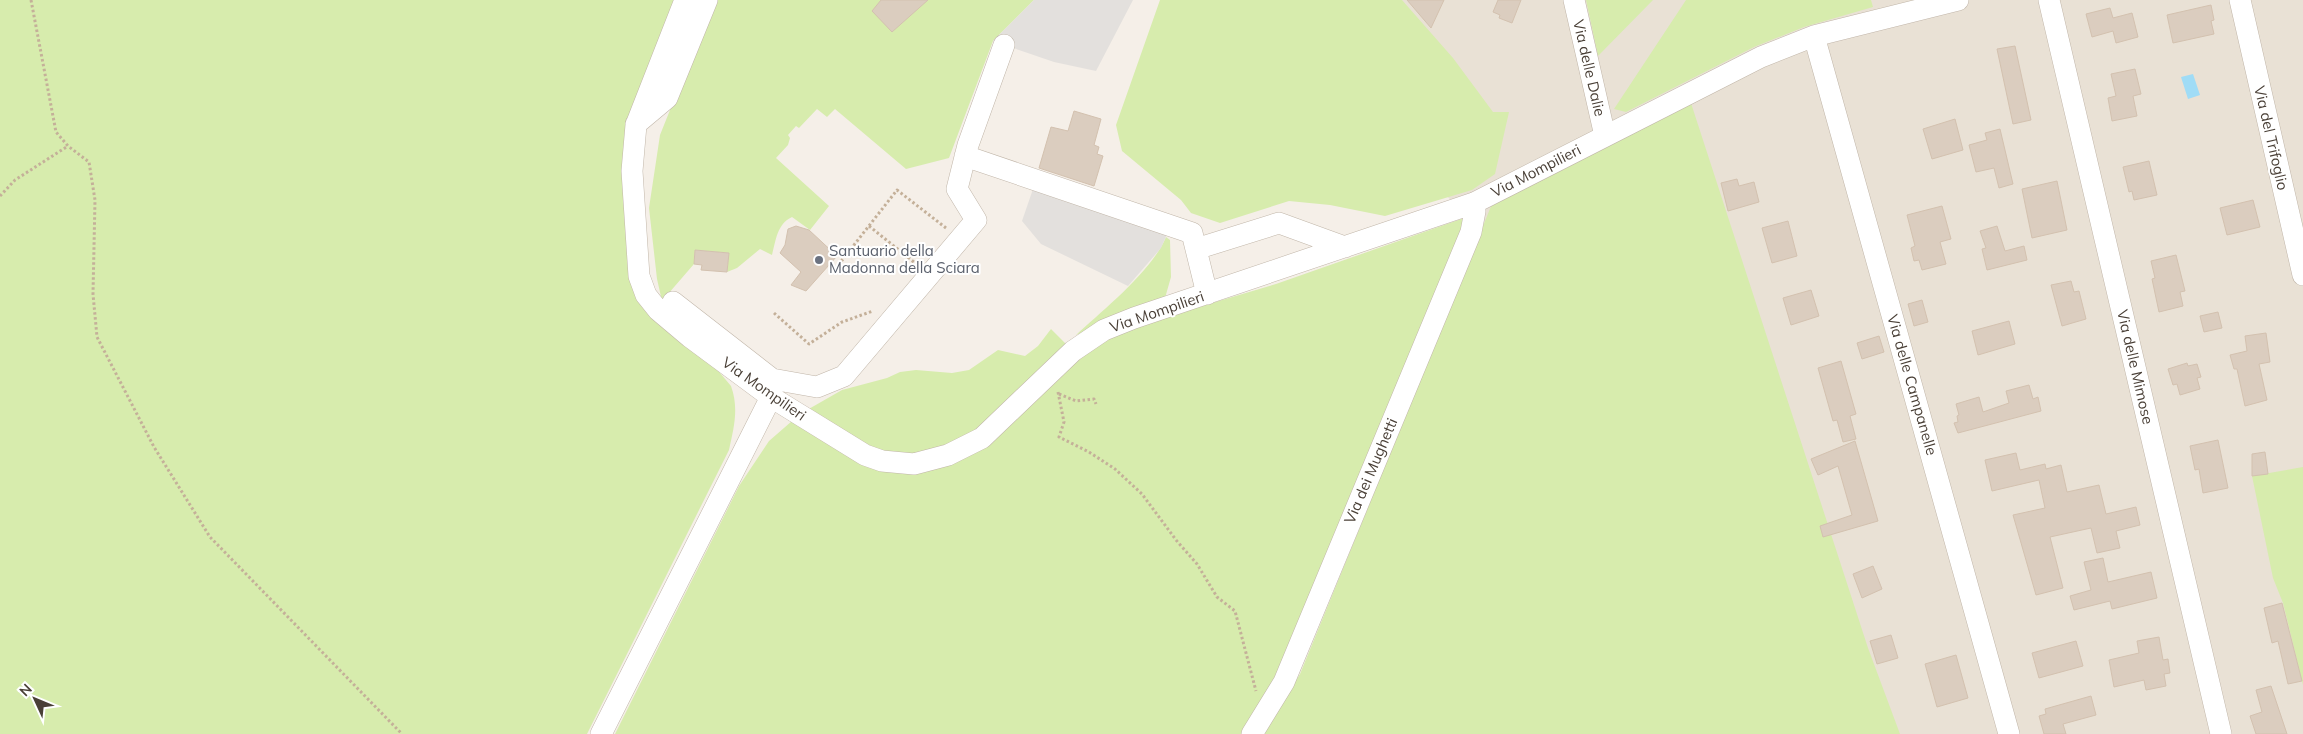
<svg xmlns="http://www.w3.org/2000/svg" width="2303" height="734" viewBox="0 0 2303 734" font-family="Mulish,sans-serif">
<rect width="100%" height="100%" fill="#f5efe8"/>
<path fill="#e9e1d5" d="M1218,0H2303V734H1811L1683,399Z"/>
<path fill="#d7ecad" d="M0,0H675L636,98L631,267L731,386C739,408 734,427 729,450L587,734H0Z
M714,0H1034L993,41L949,158L906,169L835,109L827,117L817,109L799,128L796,126L788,135L790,138L788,145L776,158L829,206L810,230L792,217C777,224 776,240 772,255L760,249L737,268L727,272L729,253L695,250L694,264L662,301L657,279L649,208L660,135Z
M1160,0H1402L1453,58L1493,112H1509L1495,174L1472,190L1385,216L1330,205L1289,201L1220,223L1191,213L1181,200L1122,151L1116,125Z
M1586,0H1653L1598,56Z
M1686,0H1871L1873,7L1804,27L1754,47L1626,112L1614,109Z
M1690,100L1868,648L1900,734H1262L1300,674L1494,199Z
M1464,218V231L1275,681L1246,734H615L739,486L769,441L792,421L926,472L1086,350L1141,324L1276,284Z
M1166,237L1170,240L1171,277L1165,298L1076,335C1103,310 1152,271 1166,237Z
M1051,329L1066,344L997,412L967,438L917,456L876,452L807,410L842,390L887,378L900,372L916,370L952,373L969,370L998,350L1025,356L1038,346Z
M2303,467V685L2283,603L2273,578L2252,476Z"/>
<path fill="#e3e0dd" d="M1034,0H1133L1096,71L1054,62L993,41Z
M1033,189L1168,232L1161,248L1128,286L1041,244L1022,221Z"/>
<path fill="#a0dcf6" d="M2193,74L2200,95L2188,99L2181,77Z"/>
<path fill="#dbcdbf" stroke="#d3c1af" d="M881,0H928L892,32L872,11Z
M1407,0H1444L1431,28Z
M1498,0H1521L1512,23L1499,18L1500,15L1493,12Z
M2211,5L2214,20L2211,21L2214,34L2173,43L2167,15Z
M2110,8L2113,18L2132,13L2138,37L2116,43L2113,31L2092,37L2086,14Z
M2015,46L2031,120L2013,124L1997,49Z
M2135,69L2141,94L2133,96L2137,116L2112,121L2108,98L2116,96L2111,74Z
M1074,111L1101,119L1094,145L1099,147L1097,154L1103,156L1094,186L1039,168L1051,127L1068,131Z
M1955,119L1963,150L1932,159L1923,129Z
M2000,129L2013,184L1999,188L1994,168L1976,172L1969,145L1987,140L1985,133Z
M2149,161L2157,195L2134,200L2132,191L2129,192L2123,167Z
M1737,179L1739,186L1754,182L1759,202L1728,211L1721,183Z
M2057,181L2067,230L2032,238L2022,189Z
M2253,200L2260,227L2227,235L2220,208Z
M1942,206L1951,239L1940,242L1946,264L1922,270L1919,260L1914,261L1911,248L1915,246L1907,215Z
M1788,221L1797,256L1772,263L1762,228Z
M796,226L809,230L837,256L806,291L791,285L801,272L780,253L785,245L788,229Z
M1997,226L2005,251L2024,246L2027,260L1987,270L1982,249L1986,248L1980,231Z
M695,250L729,253L727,272L701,270L702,265L694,264Z
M2176,255L2185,291L2180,292L2183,306L2159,312L2152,279L2155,278L2151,261Z
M2071,281L2074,292L2079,291L2086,319L2062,326L2051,285Z
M1811,290L1819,316L1791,325L1783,298Z
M1922,300L1928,322L1914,326L1908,304Z
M2218,312L2222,328L2204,332L2200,316Z
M2009,321L2015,344L1978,355L1972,331Z
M2266,333L2270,362L2259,364L2267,400L2245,406L2237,369H2234L2230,355L2247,351L2245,336Z
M1879,336L1884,352L1862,359L1857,343Z
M1841,361L1856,414L1850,416L1856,439L1843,442L1837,420L1833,421L1818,368Z
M2187,363L2188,366L2197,364L2201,377L2197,378L2200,389L2180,395L2177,384L2173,385L2168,369Z
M2029,385L2033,399L2038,397L2041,411L1958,433L1954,423L1958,422L1957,416L1959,415L1956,404L1979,397L1983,412L2009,403L2006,391Z
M2218,440L2228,488L2203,493L2199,469L2195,470L2190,446Z
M1855,441L1878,521L1823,537L1820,526L1852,515L1838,466L1818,475L1811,459Z
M2265,452L2268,474L2252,476V454Z
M2016,453L2020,470L2045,464L2046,469L2061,465L2067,492L2099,485L2106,514L2136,507L2140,525L2116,531L2120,548L2097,553L2091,528L2050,537L2063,588L2036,595L2013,515L2045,508L2039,480L1992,491L1985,460Z
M2103,558L2108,582L2151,572L2157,598L2112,609L2110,601L2074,610L2070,596L2091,590L2084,562Z
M1873,566L1882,589L1862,598L1853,574Z
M2282,603L2302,681L2288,684L2278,641L2272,643L2264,608Z
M1891,635L1898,658L1877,664L1870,641Z
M2159,637L2163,660L2168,659L2170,673L2164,674L2166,686L2146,690L2144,680L2114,687L2109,660L2139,653L2137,641Z
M2076,641L2083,666L2039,678L2032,653Z
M1956,655L1968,698L1937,707L1925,664Z
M2271,686L2287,734H2256L2250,716L2262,712L2256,690Z
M2091,696L2096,715L2063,724L2066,734H2044L2039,716L2046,714L2045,709Z"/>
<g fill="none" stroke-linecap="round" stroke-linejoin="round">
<defs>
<path id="minor" d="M685,0L636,125L632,171L639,276L646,295L658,310L690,337L771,397L865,455L882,461L914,464L948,455L982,438L1073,351L1104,330L1134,318L1474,203L1761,57L1814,36L1958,0
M1574,0L1605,136
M2049,0L2221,734
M2240,0L2303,275
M1814,36L2009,734
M636,124L667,98L707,0
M965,156L1192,233L1207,294
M1196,249L1279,223L1345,247
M673,302L772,379L817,387L844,376L976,220L957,189L968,145L1004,45
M601,734L771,397
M1252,734L1284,682L1471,232L1475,211L1474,203"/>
</defs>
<use href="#minor" stroke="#c1b6a9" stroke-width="22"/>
<path stroke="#c4b099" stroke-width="3" stroke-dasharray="2.5 2.5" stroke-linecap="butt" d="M31,0L56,132L68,146L89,162L95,200L93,294L97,337L154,447L210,537L402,734
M0,196L15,180L68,146
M869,226L915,263
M831,264L836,268L897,190L946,228
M774,313L809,344L842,322L873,311
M1058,392L1064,422L1059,437L1089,452L1115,469L1142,494L1176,540L1197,564L1217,597L1235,611L1256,691
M1059,394L1076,401L1094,399L1096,404"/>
<use href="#minor" stroke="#fff" stroke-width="21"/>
</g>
<circle fill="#6b7280" stroke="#fff" stroke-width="2" cx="819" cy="260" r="5"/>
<g text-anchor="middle" stroke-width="4" stroke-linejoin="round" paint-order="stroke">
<g font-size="15" fill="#493f36" stroke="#fff">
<text transform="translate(1589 68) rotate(77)" y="5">Via delle Dalie</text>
<text transform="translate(2271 138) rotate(77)" y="5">Via del Trifoglio</text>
<text transform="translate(1536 171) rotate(-27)" y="5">Via Mompilieri</text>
<text transform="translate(1157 312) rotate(-19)" y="5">Via Mompilieri</text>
<text transform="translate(2135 367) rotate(77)" y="5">Via delle Mimose</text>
<text transform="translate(1912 385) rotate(74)" y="5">Via delle Campanelle</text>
<text transform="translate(764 389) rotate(35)" y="5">Via Mompilieri</text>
<text transform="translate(1371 471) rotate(-67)" y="5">Via dei Mughetti</text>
</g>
<g font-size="15" fill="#5b616d" stroke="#fff" text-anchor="start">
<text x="829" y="256">Santuario della<tspan x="829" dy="17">Madonna della Sciara</tspan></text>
</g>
</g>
<g transform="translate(35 699) rotate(314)" stroke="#ffffff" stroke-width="4" paint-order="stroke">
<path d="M0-4L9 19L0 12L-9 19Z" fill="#493f36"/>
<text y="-8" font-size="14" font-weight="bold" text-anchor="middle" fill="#493f36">N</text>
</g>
</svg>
